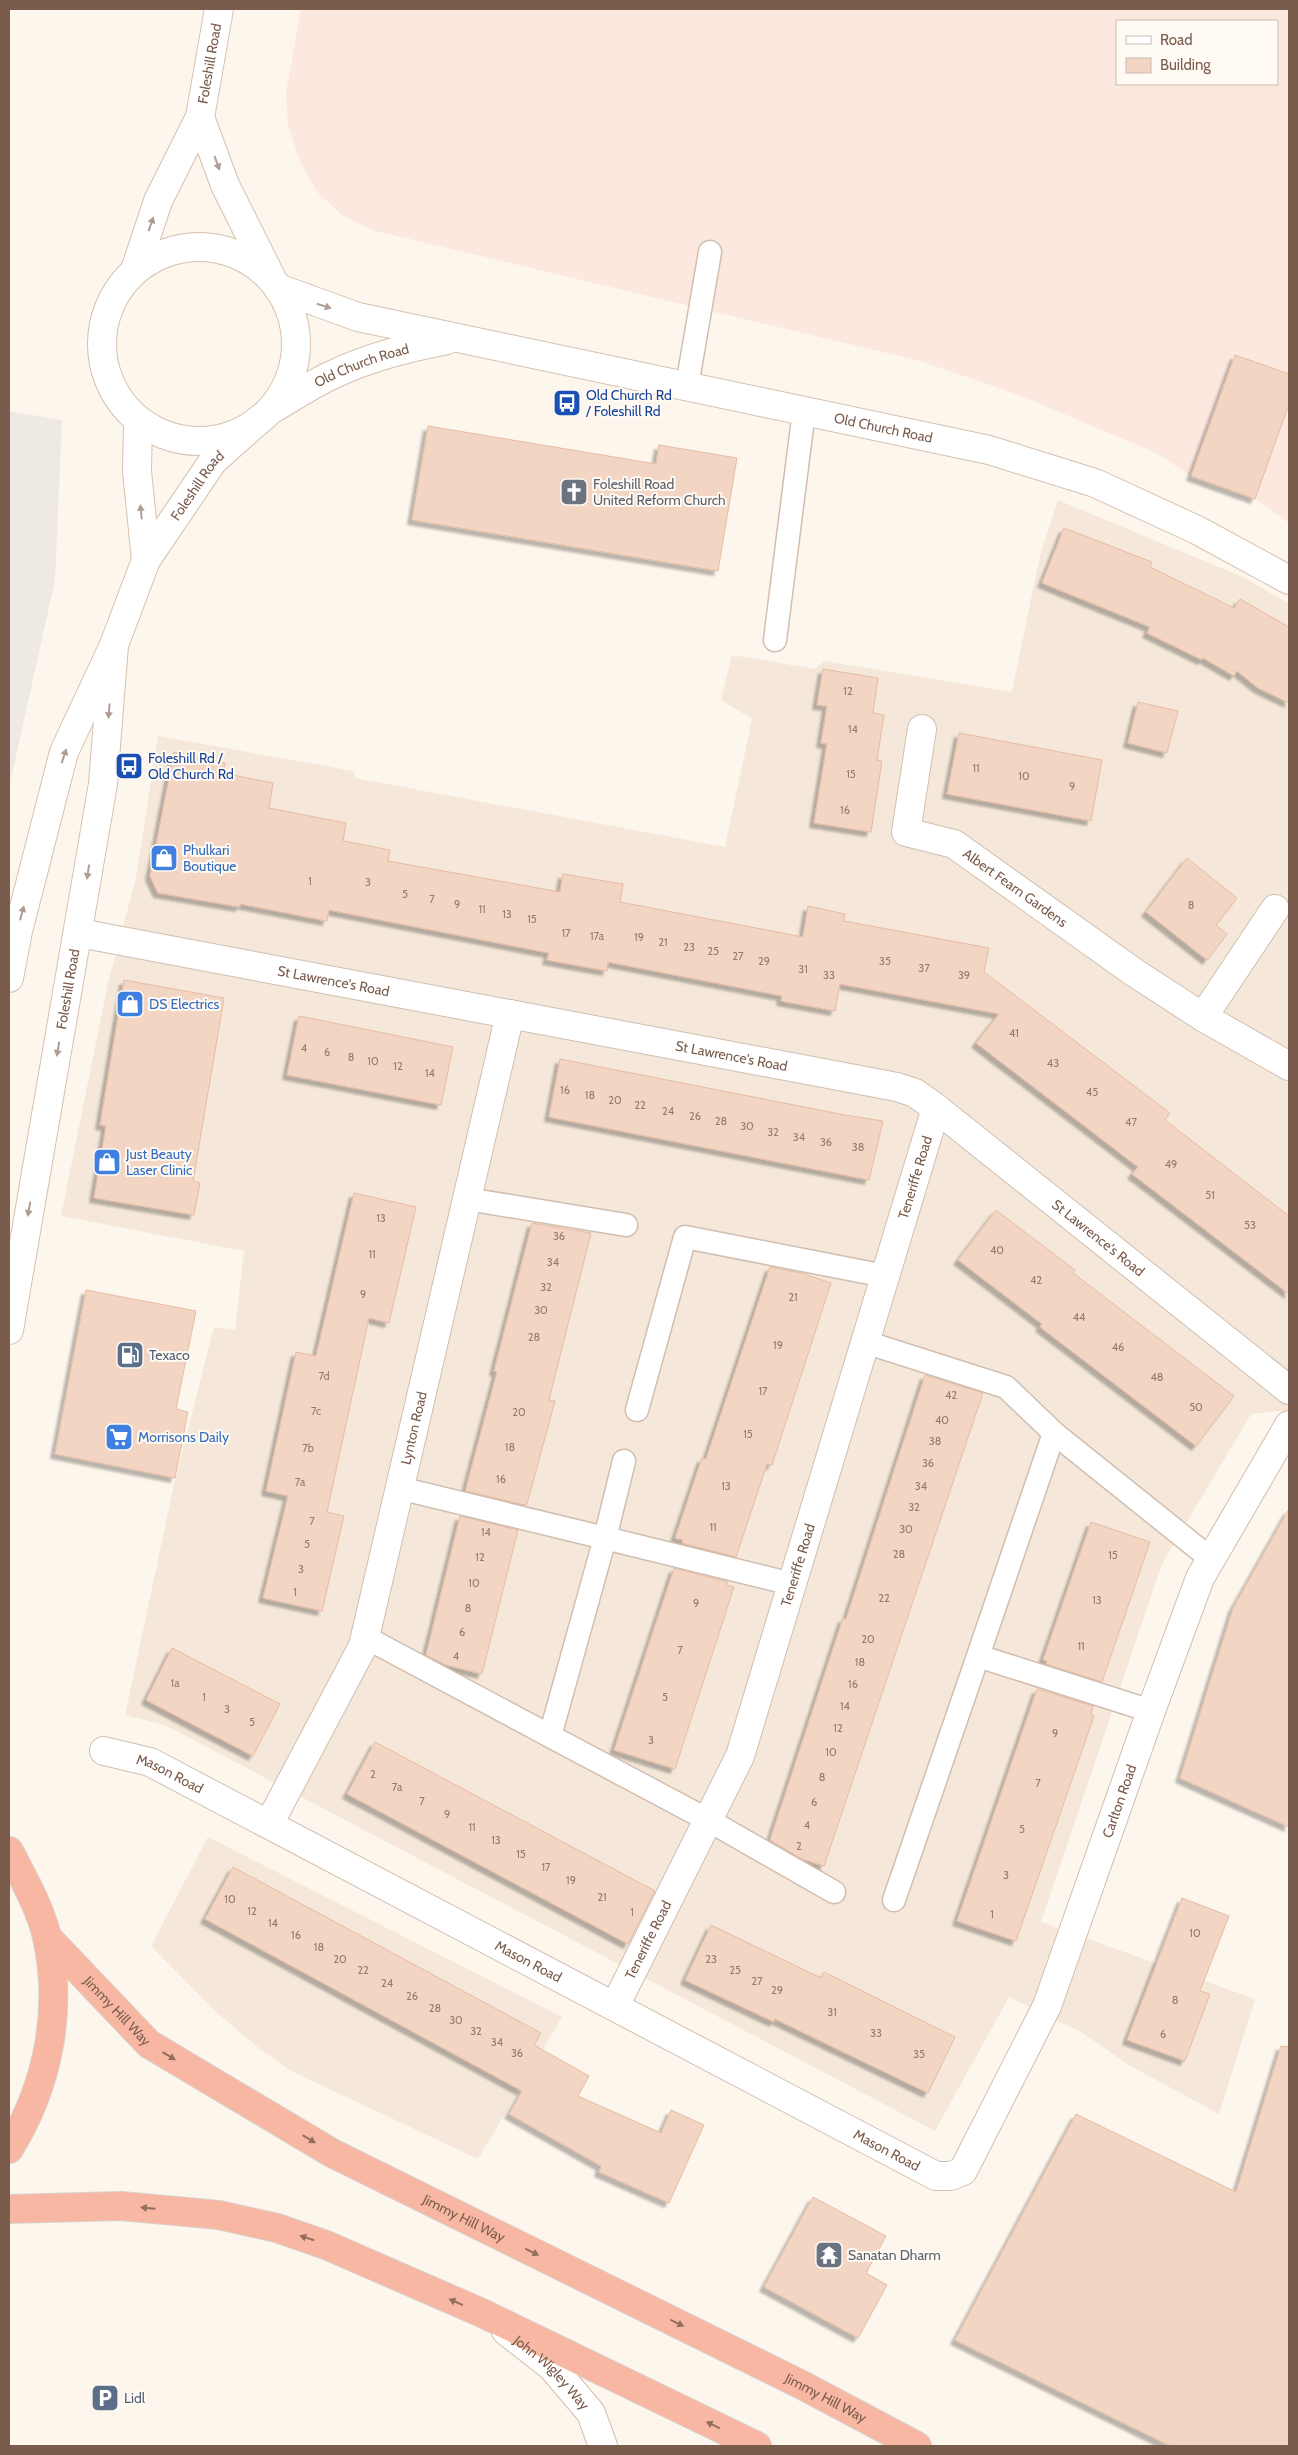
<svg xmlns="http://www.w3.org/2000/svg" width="1298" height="2455" viewBox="0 0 1298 2455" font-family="Cabin,sans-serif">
<defs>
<filter id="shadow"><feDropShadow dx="-4.5" dy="4.5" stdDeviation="1" flood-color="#0004"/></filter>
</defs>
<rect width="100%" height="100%" fill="#fdf6ec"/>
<!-- residential -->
<path fill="#f5e8da" d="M1058,500L1243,577L1289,604V1410L1251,1414L1162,1564L1041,1922L1255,1999L1219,2114L1129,2065L1081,2032L1009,1997L935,2131L165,1725L125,1715L175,1480L214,1327L235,1330L244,1251L61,1216L108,983L136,878L158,736L353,771L355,778L725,847L752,719L721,700L732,655L815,669L824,661L1012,692L1040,555Z
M208,1837L562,2017L478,2159L291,2071L261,2050L215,2011L151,1946Z"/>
<!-- commercial -->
<path fill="#fde8e0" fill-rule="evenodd" d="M301,9H1289V523L1255,499L1191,476L1156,453L1019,395L920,361L372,230L343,216L318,193L300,162L288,124L286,92ZM1117,21H1277V84H1117Z"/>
<!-- industrial -->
<path fill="#efe9e4" d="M9,411L62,420L55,580L9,788Z"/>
<!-- building -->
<path fill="#f3d5c3" stroke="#e6bba3" filter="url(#shadow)" d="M1235,355L1289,374V404L1255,499L1191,476Z
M428,426L656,464L659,445L737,458L718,571L412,520Z
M1064,528L1152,562L1150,567L1234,608L1240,599L1289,627V703L1258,688L1237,671L1234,676L1203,658L1202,660L1147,633L1150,627L1042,583Z
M823,669L878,678L873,713L884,715L877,760L882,761L871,832L814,823L827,744L821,743L827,706L817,705Z
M1138,702L1178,711L1167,753L1128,743Z
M959,733L1102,760L1091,821L947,794Z
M174,752L225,763L223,773L273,783L269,808L346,823L343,841L390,850L388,861L560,892L563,874L623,884L620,902L803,937L808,906L845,914L844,921L989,948L984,972L1170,1113L1165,1120L1289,1216V1294L1132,1174L1138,1167L976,1043L999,1014L840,984L835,1011L781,1001L782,996L608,962L607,971L547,960L549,953L329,910L327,921L240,904V907L158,893L150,876Z
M1187,858L1237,898L1216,925L1227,934L1207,960L1146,912Z
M124,980L224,998L193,1181L200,1183L194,1215L94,1198L106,1126L100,1125Z
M299,1016L453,1047L441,1105L287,1075Z
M560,1059L845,1115L883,1121L869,1180L549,1117Z
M354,1193L416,1207L389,1323L369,1318L327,1512L344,1516L322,1611L263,1598L288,1496L266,1491L296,1352L316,1356Z
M996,1210L1075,1270L1073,1273L1234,1396L1196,1446L1040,1327L1042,1324L958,1260Z
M532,1223L591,1233L549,1400L555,1401L527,1504L524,1505L466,1491V1488L497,1372L494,1371Z
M770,1267L801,1273L831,1283L772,1465L767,1464L736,1557L682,1543L683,1540L675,1538L702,1458L706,1459Z
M86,1290L196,1311L176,1409L188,1412L175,1478L55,1454Z
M925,1375L983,1393L824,1866L802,1859L770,1840L843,1618L846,1619Z
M1289,1509V1827L1180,1778L1233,1608Z
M460,1516L518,1530L482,1674L446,1665L426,1655Z
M1091,1522L1150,1542L1102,1682L1046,1664L1047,1661L1043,1660Z
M674,1568L728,1582L727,1585L734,1587L675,1769L614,1750Z
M172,1648L280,1704L253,1756L146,1700Z
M1037,1689L1093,1706L1091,1715L1094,1716L1016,1941L957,1921Z
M375,1742L655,1891L628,1944L347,1794Z
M233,1867L541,2033L534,2045L589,2076L578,2096L661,2133L671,2110L704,2125L669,2203L599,2172L601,2166L509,2114L522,2091L205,1919Z
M1182,1898L1229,1916L1200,1991L1210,1994L1185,2061L1127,2040Z
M711,1925L821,1978L824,1972L955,2037L928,2093L775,2019L774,2022L685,1980Z
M1281,2046L1289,2047V2446H1170L955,2340L1076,2114L1236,2192Z
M813,2197L886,2236L866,2273L887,2285L858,2338L764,2287Z"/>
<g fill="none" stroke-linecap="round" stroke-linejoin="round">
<defs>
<path id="lane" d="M687,386L710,252
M775,640L804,411
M467,1199L626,1225
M865,1342L1006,1387L1054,1433L1211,1559
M637,1410L685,1237L885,1276
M1054,1433L978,1656L1151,1711
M624,1461L605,1538L792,1584
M399,1488L605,1538L550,1736L708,1820L834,1892
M365,1637L550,1736
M894,1900L978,1656"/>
<g id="street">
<path id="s1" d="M922,729L906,832L954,844L1135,973L1203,1017L1289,1066"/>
<path id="s2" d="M79,933L897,1087L915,1093L936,1108L1289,1390"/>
<path d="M1203,1017L1275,909"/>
<path id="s3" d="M104,1751L150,1762L936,2176H951L963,2171L1047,2006L1151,1711L1200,1578L1289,1425"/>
<path id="s4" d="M269,1824L363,1646L510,1014"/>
<path id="s5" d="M615,2006L740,1756L936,1108"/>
<path id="s6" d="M506,2331L552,2367L591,2413L603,2446"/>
</g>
<g id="secondary">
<path d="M200,117L225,185L271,277"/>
<circle cx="199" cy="344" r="97"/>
<path id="s7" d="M135,270L158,201L200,117L219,9"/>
<path id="s8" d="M278,288L358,317L989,450L1095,483L1197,530L1289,580"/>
<path id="s9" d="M274,408C293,397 312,384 332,375C369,357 407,348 447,340"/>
<path d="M138,421L137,471L146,560"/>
<path id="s10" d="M9,978L18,931L64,752L114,645L146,560L213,461L260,419"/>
<path id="s11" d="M9,1330L103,784L114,645"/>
</g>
<g id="highway">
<path d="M9,1851C23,1878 40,1907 47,1937C63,2011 48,2086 9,2149"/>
<path id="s12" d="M47,1937L149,2044L332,2153L802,2385L917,2446"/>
<path d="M9,2209L121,2206L219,2215L277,2228L326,2245L482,2313L757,2446"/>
</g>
</defs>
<!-- lane casing -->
<use href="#lane" stroke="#d1beb0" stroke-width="25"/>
<!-- street casing -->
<use href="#street" stroke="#d1beb0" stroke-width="30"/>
<!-- secondary casing -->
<use href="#secondary" stroke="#d6c0b0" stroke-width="30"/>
<!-- highway casing -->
<use href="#highway" stroke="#dad1cd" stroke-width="30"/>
<!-- lane -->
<use href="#lane" stroke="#fff" stroke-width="22"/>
<!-- street -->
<use href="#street" stroke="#fff" stroke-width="28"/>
<!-- secondary -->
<use href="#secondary" stroke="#fff" stroke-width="28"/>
<!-- highway -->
<use href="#highway" stroke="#f7b7a3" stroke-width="28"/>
</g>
<!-- one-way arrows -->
<defs><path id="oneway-solid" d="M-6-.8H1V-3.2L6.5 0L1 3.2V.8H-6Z" transform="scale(1.25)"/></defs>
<g fill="#af9d94">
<use href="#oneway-solid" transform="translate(217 163) rotate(70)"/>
<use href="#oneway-solid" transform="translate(151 224) rotate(-71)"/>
<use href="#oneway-solid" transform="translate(324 306) rotate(18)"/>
<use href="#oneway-solid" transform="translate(141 512) rotate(-96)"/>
<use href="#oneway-solid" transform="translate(109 711) rotate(95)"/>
<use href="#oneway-solid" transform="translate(64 756) rotate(-72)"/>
<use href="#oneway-solid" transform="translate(88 872) rotate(99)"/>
<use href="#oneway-solid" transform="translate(22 913) rotate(-75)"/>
<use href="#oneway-solid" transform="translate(58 1049) rotate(100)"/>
<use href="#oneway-solid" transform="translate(29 1209) rotate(100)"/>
</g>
<g fill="#936e5e">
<use href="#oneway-solid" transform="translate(169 2056) rotate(31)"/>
<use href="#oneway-solid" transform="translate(309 2139) rotate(31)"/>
<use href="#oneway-solid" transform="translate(148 2208) rotate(-175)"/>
<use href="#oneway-solid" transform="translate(307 2238) rotate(-162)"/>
<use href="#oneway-solid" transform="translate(532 2252) rotate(26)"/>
<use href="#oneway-solid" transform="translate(456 2302) rotate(-156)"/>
<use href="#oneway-solid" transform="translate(677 2323) rotate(26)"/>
<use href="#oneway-solid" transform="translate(713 2425) rotate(-154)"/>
</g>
<!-- icons -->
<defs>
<symbol id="bus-square" viewBox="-11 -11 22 22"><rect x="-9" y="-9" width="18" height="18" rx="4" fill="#1a4fb4" stroke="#fffaf3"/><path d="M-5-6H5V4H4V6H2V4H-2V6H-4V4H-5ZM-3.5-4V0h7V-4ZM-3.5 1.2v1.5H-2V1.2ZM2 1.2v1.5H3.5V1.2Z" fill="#fff"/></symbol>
<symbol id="church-square" viewBox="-11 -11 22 22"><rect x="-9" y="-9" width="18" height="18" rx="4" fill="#6b7280" stroke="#fffaf3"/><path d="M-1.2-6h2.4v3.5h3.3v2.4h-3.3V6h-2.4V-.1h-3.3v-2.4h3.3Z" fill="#fff"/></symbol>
<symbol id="shop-square" viewBox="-11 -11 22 22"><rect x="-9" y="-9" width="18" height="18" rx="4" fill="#3f7fe0" stroke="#fffaf3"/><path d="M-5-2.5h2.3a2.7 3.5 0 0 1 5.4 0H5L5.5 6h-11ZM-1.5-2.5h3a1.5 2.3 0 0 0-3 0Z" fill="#fff"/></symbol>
<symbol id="fuel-square" viewBox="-11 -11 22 22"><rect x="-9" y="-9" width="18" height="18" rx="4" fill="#5c6f8a" stroke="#fffaf3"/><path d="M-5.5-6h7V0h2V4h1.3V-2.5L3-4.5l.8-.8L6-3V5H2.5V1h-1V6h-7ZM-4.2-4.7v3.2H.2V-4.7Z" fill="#fff"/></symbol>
<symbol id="supermarket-square" viewBox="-11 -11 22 22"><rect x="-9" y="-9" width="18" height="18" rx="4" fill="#3f7fe0" stroke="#fffaf3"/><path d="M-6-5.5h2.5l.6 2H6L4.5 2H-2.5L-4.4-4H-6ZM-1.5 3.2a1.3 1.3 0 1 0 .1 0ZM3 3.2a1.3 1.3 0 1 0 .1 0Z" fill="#fff"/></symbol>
<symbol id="temple-square" viewBox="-11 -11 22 22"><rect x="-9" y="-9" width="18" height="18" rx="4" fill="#6b7280" stroke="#fffaf3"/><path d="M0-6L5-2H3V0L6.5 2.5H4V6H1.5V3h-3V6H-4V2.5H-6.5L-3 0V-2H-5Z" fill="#fff"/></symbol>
<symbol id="parking-square" viewBox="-11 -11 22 22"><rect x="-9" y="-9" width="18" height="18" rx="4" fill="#5c6f8a" stroke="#fffaf3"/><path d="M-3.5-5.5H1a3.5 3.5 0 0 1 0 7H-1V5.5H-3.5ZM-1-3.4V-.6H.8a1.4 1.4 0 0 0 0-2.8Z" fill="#fff"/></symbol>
</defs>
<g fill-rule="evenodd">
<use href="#bus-square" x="551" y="387" width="32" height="32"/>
<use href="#church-square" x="558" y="476" width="32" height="32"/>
<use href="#bus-square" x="113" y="750" width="32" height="32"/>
<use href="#shop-square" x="148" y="842" width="32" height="32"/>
<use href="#shop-square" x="114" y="988" width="32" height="32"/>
<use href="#shop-square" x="91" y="1146" width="32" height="32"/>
<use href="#fuel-square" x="114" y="1339" width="32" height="32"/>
<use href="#supermarket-square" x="103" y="1421" width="32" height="32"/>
<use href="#temple-square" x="813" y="2239" width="32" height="32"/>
<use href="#parking-square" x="89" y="2382" width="32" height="32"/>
</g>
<g text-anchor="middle" stroke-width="4" stroke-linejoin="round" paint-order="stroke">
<!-- number labels -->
<g font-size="11" fill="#987a6a">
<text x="848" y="695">12</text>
<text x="853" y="733">14</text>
<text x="976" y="772">11</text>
<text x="851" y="778">15</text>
<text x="1024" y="780">10</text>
<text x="1072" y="790">9</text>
<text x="845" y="814">16</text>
<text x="310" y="885">1</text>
<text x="368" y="886">3</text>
<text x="405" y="898">5</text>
<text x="432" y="903">7</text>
<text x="457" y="908">9</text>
<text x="1191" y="909">8</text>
<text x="482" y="913">11</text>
<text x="507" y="918">13</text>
<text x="532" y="923">15</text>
<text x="566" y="937">17</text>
<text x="597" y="940">17a</text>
<text x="639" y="941">19</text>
<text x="663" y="946">21</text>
<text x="689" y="951">23</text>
<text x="713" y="955">25</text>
<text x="738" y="960">27</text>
<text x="764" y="965">29</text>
<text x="885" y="965">35</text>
<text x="924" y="972">37</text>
<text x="803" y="973">31</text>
<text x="829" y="979">33</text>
<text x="964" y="979">39</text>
<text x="1014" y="1037">41</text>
<text x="304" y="1052">4</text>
<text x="327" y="1056">6</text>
<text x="351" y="1061">8</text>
<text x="373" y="1065">10</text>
<text x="1053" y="1067">43</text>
<text x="398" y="1070">12</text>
<text x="430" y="1077">14</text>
<text x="565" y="1094">16</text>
<text x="1092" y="1096">45</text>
<text x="590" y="1099">18</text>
<text x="615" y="1104">20</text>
<text x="640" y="1109">22</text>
<text x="668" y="1115">24</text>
<text x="695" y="1120">26</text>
<text x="721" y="1125">28</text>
<text x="1131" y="1126">47</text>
<text x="747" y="1130">30</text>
<text x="773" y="1136">32</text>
<text x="799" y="1141">34</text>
<text x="826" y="1146">36</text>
<text x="858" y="1151">38</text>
<text x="1171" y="1168">49</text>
<text x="1210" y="1199">51</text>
<text x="381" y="1222">13</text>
<text x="1250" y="1229">53</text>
<text x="559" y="1240">36</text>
<text x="997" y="1254">40</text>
<text x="372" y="1258">11</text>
<text x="553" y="1266">34</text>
<text x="1036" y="1284">42</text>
<text x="546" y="1291">32</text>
<text x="363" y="1298">9</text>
<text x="793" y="1301">21</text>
<text x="541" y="1314">30</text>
<text x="1079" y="1321">44</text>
<text x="534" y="1341">28</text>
<text x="778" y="1349">19</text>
<text x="1118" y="1351">46</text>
<text x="324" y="1380">7d</text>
<text x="1157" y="1381">48</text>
<text x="763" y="1395">17</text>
<text x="951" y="1399">42</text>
<text x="1196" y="1411">50</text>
<text x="316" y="1415">7c</text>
<text x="519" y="1416">20</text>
<text x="942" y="1424">40</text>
<text x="748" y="1438">15</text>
<text x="935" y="1445">38</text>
<text x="510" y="1451">18</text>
<text x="308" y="1452">7b</text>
<text x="928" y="1467">36</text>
<text x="501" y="1483">16</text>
<text x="300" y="1486">7a</text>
<text x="726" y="1490">13</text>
<text x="921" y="1490">34</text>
<text x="914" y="1511">32</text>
<text x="312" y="1525">7</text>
<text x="713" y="1531">11</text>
<text x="906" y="1533">30</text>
<text x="486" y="1536">14</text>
<text x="307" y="1548">5</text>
<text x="899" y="1558">28</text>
<text x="1113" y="1559">15</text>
<text x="480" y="1561">12</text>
<text x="301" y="1573">3</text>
<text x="474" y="1587">10</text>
<text x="295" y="1596">1</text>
<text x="884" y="1602">22</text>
<text x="1097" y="1604">13</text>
<text x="696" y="1607">9</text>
<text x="468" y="1612">8</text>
<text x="462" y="1636">6</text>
<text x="868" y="1643">20</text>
<text x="1081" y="1650">11</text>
<text x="680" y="1654">7</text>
<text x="456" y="1660">4</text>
<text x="860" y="1666">18</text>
<text x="175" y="1687">1a</text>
<text x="853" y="1688">16</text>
<text x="204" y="1701">1</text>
<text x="665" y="1701">5</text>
<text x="845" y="1710">14</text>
<text x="227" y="1713">3</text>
<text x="252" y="1726">5</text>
<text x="838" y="1732">12</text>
<text x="1055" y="1737">9</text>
<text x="651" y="1744">3</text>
<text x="831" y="1756">10</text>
<text x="373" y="1778">2</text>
<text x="822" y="1781">8</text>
<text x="1038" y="1787">7</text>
<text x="397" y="1791">7a</text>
<text x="422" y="1805">7</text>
<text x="814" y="1806">6</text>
<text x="447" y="1818">9</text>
<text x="807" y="1829">4</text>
<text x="472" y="1831">11</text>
<text x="1022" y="1833">5</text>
<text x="496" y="1844">13</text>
<text x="799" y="1850">2</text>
<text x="521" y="1858">15</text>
<text x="546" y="1871">17</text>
<text x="1006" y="1879">3</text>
<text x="571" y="1884">19</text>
<text x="602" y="1901">21</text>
<text x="230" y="1903">10</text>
<text x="252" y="1915">12</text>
<text x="632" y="1916">1</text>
<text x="992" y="1918">1</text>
<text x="273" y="1927">14</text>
<text x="1195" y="1937">10</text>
<text x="296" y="1939">16</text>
<text x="319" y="1951">18</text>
<text x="340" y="1963">20</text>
<text x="711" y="1963">23</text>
<text x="363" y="1974">22</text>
<text x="735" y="1974">25</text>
<text x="757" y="1985">27</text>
<text x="387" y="1987">24</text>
<text x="777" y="1994">29</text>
<text x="412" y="2000">26</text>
<text x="1175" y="2004">8</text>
<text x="435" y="2012">28</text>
<text x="832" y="2016">31</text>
<text x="456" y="2024">30</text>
<text x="476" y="2035">32</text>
<text x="876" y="2037">33</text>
<text x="1163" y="2038">6</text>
<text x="497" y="2046">34</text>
<text x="517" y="2057">36</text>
<text x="919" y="2058">35</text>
</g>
<!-- street labels -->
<g font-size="14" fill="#7a5c4d" stroke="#fffaf3">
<text dy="5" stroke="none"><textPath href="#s7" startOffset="221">Foleshill Road</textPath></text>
<text dy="5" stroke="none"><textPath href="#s9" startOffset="98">Old Church Road</textPath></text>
<text dy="5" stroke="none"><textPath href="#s8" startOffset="622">Old Church Road</textPath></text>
<text dy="5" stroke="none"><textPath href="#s10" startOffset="532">Foleshill Road</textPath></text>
<text dy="5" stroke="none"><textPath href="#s1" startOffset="229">Albert Fearn Gardens</textPath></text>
<text dy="5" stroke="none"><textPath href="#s2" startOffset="259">St Lawrence's Road</textPath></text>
<text dy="5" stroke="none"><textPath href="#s11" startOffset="346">Foleshill Road</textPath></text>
<text dy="5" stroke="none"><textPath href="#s2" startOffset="664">St Lawrence's Road</textPath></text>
<text dy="5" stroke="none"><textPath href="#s5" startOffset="884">Teneriffe Road</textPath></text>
<text dy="5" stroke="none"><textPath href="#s2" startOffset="1085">St Lawrence's Road</textPath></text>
<text dy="5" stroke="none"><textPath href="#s4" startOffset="425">Lynton Road</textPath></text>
<text dy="5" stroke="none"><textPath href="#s5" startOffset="479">Teneriffe Road</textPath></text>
<text dy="5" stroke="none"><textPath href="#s3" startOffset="70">Mason Road</textPath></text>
<text dy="5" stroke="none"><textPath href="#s3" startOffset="1366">Carlton Road</textPath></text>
<text dy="5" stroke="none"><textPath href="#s5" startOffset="74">Teneriffe Road</textPath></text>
<text dy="5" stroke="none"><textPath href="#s3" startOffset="475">Mason Road</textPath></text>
<text dy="5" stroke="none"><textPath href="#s12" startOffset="102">Jimmy Hill Way</textPath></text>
<text dy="5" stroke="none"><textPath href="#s3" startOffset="880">Mason Road</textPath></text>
<text dy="5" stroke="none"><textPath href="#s12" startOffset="508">Jimmy Hill Way</textPath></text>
<text dy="5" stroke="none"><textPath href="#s6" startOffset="62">John Wigley Way</textPath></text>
<text dy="5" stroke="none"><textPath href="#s12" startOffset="912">Jimmy Hill Way</textPath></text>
</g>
<!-- transit labels -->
<g font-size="14" fill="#164399" stroke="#fffaf3" text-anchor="start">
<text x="586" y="400">Old Church Rd<tspan x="586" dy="16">/ Foleshill Rd</tspan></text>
<text x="148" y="763">Foleshill Rd /<tspan x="148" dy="16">Old Church Rd</tspan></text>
</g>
<!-- worship labels -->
<g font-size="14" fill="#5b616d" stroke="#fffaf3" text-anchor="start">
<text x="593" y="489">Foleshill Road<tspan x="593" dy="16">United Reform Church</tspan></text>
<text x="848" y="2260">Sanatan Dharm</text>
</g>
<!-- shop labels -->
<g font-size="14" fill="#366cbe" stroke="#fffaf3" text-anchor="start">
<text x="183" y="855">Phulkari<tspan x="183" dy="16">Boutique</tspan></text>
<text x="149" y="1009">DS Electrics</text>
<text x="126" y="1159">Just Beauty<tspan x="126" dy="16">Laser Clinic</tspan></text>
<text x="138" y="1442">Morrisons Daily</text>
</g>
<!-- service labels -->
<g font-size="14" fill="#4e5e75" stroke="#fffaf3" text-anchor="start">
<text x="149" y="1360">Texaco</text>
<text x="124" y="2403">Lidl</text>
</g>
</g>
<!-- border -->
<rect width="1298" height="2455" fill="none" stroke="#7a5c4d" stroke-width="20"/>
<!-- legend -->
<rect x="1116" y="20" width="162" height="65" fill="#fffaf3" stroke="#cabbb1"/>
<rect x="1126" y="36" width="25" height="8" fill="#ffffff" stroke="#cabbb1"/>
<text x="1160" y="45" font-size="15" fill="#7a5c4d">Road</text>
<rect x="1126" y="58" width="25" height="15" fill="#f3d5c3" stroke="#cabbb1"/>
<text x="1160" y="70" font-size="15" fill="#7a5c4d">Building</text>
</svg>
